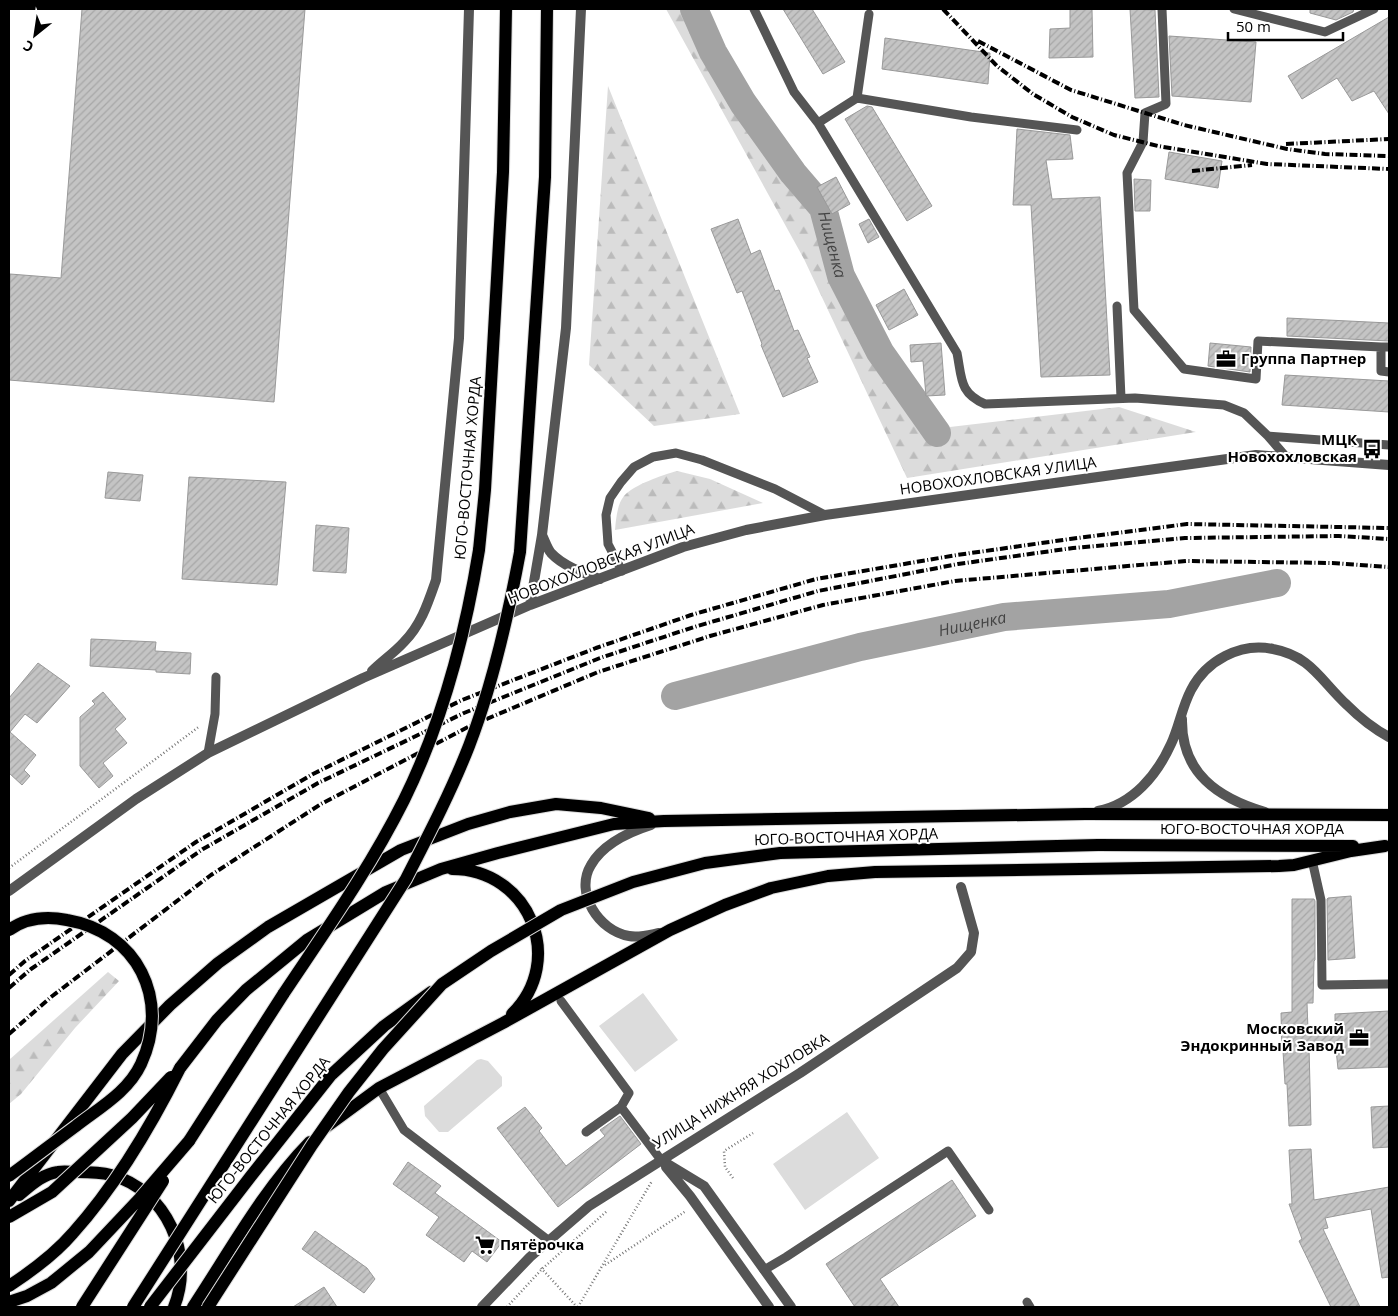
<svg xmlns="http://www.w3.org/2000/svg" width="1398" height="1316" viewBox="0 0 1398 1316" font-family="'Open Sans',sans-serif">
<defs>
<pattern id="forest-firs" width="22" height="20" patternUnits="userSpaceOnUse" patternTransform="scale(1.25)"><rect width="22" height="20" fill="#dcdcdc"/><path d="M5 1l3.5 6h-7zM16 11l3.5 6h-7z" fill="#bbb"/></pattern>
<pattern id="building-hatch" width="6" height="6" patternUnits="userSpaceOnUse" patternTransform="scale(1.25)"><rect width="6" height="6" fill="#c4c4c4"/><path d="M-1 1l2-2M0 6l6-6M5 7l2-2" fill="none" stroke="#a7a7a7"/></pattern>
</defs>
<rect width="100%" height="100%" fill="#fff"/>
<!-- forest -->
<path fill="url(#forest-firs)" d="M666,9H705L730,59L893,349L950,427L1119,407L1196,432L907,478L804,259Z
M608,86L740,414L654,426L589,365Z
M677,471L710,479L763,503L615,530C616,520 617,504 624,496C633,485 663,475 677,471Z
M108,972L119,981L75,1028L21,1094L9,1104V1060Z"/>
<!-- park -->
<path fill="#dcdcdc" d="M643,993L678,1040L635,1072L599,1026Z
M481,1059L488,1061L502,1077V1086L448,1132H439L425,1116L424,1106L477,1060Z
M847,1112L879,1158L805,1210L773,1164Z"/>
<g fill="none" stroke-linecap="round" stroke-linejoin="round">
<!-- river -->
<g stroke="#a3a3a3" stroke-width="28">
<path id="s1" d="M694,9L713,52L743,103L793,173L823,208L841,276L880,352L937,433"/>
<path id="s2" d="M675,696L860,647L1004,617L1169,604L1277,583"/>
</g>
</g>
<!-- building -->
<path fill="url(#building-hatch)" stroke="#999" d="M82,9H305L274,402L9,380L10,274L61,278Z
M783,9H812L845,62L823,74Z
M1070,9H1092L1093,57L1049,58L1050,29L1070,28Z
M1130,9L1155,10L1159,97L1135,98Z
M1310,9H1354L1353,12L1336,20L1310,13Z
M1389,17V114L1374,91L1352,101L1337,78L1302,99L1288,76Z
M1169,36L1256,42L1251,102L1172,96Z
M885,38L990,53L988,84L882,69Z
M867,106L872,107L932,206L907,221L845,119Z
M1017,129L1070,135L1073,159L1046,160L1052,199L1100,197L1110,375L1041,377L1031,205H1013Z
M1169,152L1222,161L1218,188L1165,179Z
M836,177L850,204L832,214L817,187Z
M1134,179L1151,180L1150,211H1135Z
M738,219L751,254L760,250L775,291L779,290L794,331L798,330L810,357L807,358L818,382L783,397L761,345L762,344L742,291L737,293L711,229Z
M869,219L879,237L868,243L859,224Z
M904,289L918,315L889,330L876,305Z
M1287,318L1389,323V341L1287,336Z
M941,343L945,395L926,396L923,361L911,362L910,345Z
M1210,343L1251,347L1250,372L1208,366Z
M1285,375L1389,381V412L1282,405Z
M108,472L143,475L140,501L105,498Z
M189,477L286,482L277,585L182,579Z
M316,525L349,528L346,573L313,571Z
M91,639L156,642L155,651L191,653L190,674L156,672V670L90,666Z
M38,663L70,686L37,723L25,714L10,732L36,755L24,770L30,776L22,785L9,773V698Z
M103,692L126,719L115,729L127,743L103,763L113,776L99,788L80,766V717L95,704L92,701Z
M1351,896L1355,958L1328,960L1327,899L1328,898Z
M1292,899H1314L1315,901V960L1314,961L1313,1003H1307L1308,1030L1335,1027V1014L1389,1011V1067L1338,1069L1336,1049L1309,1048L1311,1125L1289,1126L1287,1084H1285L1283,1051L1282,1052L1281,1013L1292,1012Z
M1389,1106V1147L1373,1148L1371,1107Z
M525,1107L542,1128L539,1131L566,1166L605,1136L600,1130L620,1116L641,1144L558,1207L497,1128Z
M1311,1149L1314,1200L1389,1187V1277L1382,1278L1371,1209L1325,1218L1328,1228L1323,1229L1360,1307H1331L1299,1241L1302,1239L1289,1204H1292L1289,1150Z
M408,1162L441,1186L435,1193L502,1242L487,1262L472,1251L464,1262L426,1235L439,1217L393,1184Z
M952,1180L976,1216L880,1279L899,1307H855L826,1264Z
M315,1231L367,1268L375,1279L364,1293L302,1249Z
M324,1287L337,1307H293Z"/>
<g fill="none" stroke-linecap="round" stroke-linejoin="round">
<defs>
<path id="primary" d="M479,550L485,490L503,172L506,9
M520,552L545,177L547,9
M1098,845L1353,846
M452,869C529,869 567,960 512,1014
M180,1068L217,1020L246,990L307,940L386,892L441,869L498,853L614,824L664,821L1085,814L1389,815
M331,1075L384,1026L431,992
M326,1127L379,1088L503,1023L670,930L725,905L771,888L828,876L875,872L1279,866L1294,865L1351,851L1385,846
M189,1141L284,993
M19,1195C30,1186 42,1174 58,1172C64,1171 71,1172 77,1172C88,1172 100,1172 111,1175C167,1190 195,1255 174,1307
M9,1201L122,1054L170,1005L218,963L268,927L401,850L468,824L510,812L556,804L601,808L649,818
M193,1307C230,1251 263,1190 310,1142"/>
</defs>
<!-- primary casing -->
<use href="#primary" stroke="#dbdbdb" stroke-width="14"/>
<!-- path -->
<path stroke="#777" stroke-width="2.5" stroke-dasharray="1 2.5" stroke-linecap="butt" d="M9,868L200,726
M733,1178L725,1167L724,1151L753,1133
M605,1265L686,1211
M541,1268L577,1307
M507,1307L542,1269L607,1211
M578,1307L652,1181"/>
<!-- service -->
<path stroke="#555" stroke-width="9" d="M754,9L794,92L818,123
M1162,9L1166,104L1145,113L1143,142L1127,173L1134,310L1184,369L1256,379L1258,341L1381,347
M1234,9L1325,32L1374,9
M857,98L869,14
M1077,130L971,117L857,98L818,123L957,353C962,378 959,393 985,404L1135,398L1224,405L1244,413L1268,436L1287,458
M1117,306L1121,398
M1389,347H1381V371L1389,372
M1268,436L1389,445
M622,571L608,544L606,515L610,498L621,482L634,467L653,457L676,453L702,460L775,489L825,515
M208,753L215,714L216,677
M1312,860L1321,900L1322,985L1389,984
M561,1001L629,1093L621,1107L586,1132
M379,1088L404,1130L548,1240
M621,1107L661,1160
M764,1270L786,1257L948,1151L989,1210
M1027,1302L1030,1307"/>
<!-- minor -->
<path stroke="#555" stroke-width="10" d="M661,1160L704,1186L791,1307
M666,1167L690,1196L769,1307
M482,1307L530,1257L589,1206L800,1073L957,968L971,952L974,933L961,887"/>
<!-- tertiary -->
<path stroke="#555" stroke-width="10" d="M542,535C545,541 547,548 551,553C563,566 583,573 600,579
M530,605L542,535L566,328L581,9
M372,671C382,661 394,653 404,642C421,625 428,603 436,580L459,338L469,9
M1182,719C1181,773 1218,798 1265,812
M1098,811C1133,804 1157,775 1171,744C1179,727 1182,707 1191,690C1206,661 1240,642 1273,649C1311,656 1321,681 1347,705C1359,717 1374,729 1389,737
M651,825C629,832 603,844 591,865C574,893 599,931 629,936C639,938 649,935 659,933
M9,891L136,799L208,753L363,678L530,605L683,547L746,530L825,515L1256,455L1389,465"/>
<!-- primary -->
<use href="#primary" stroke="#000" stroke-width="12"/>
<!-- rail -->
<path stroke="#000" stroke-width="4" stroke-dasharray="8 2.5 1 2.5" stroke-linecap="butt" d="M943,9L997,66L1033,94L1072,117L1114,135L1158,146L1267,164L1389,169
M978,41L1071,90L1184,125L1287,149L1325,154L1389,156
M1286,144L1389,139
M1192,171L1252,165
M9,975L25,961L196,842L313,774L462,700L596,648L691,615L816,579L957,555L1070,539L1187,524L1389,528
M9,988L31,969L203,849L318,783L464,713L600,658L694,627L818,591L958,564L1073,548L1185,538L1339,536L1389,539
M9,1034L51,997L211,875L321,804L470,726L598,672L710,636L823,605L955,581L1186,561L1332,563L1389,567"/>
<defs>
<path id="primary-bridge" d="M9,930C26,918 47,916 67,920C137,932 171,999 141,1064C128,1092 99,1108 76,1126C53,1143 31,1160 9,1176
M284,993C326,930 370,868 404,800C443,721 465,636 479,550
M9,1217L52,1192L132,1118L171,1077
M9,1286C32,1271 55,1254 73,1233C117,1184 151,1126 180,1068
M9,1302L27,1296L51,1283L89,1252L140,1198L189,1141
M82,1307L163,1181
M133,1307L406,879C428,836 451,792 469,746C493,684 508,617 520,552
M150,1307L251,1176L331,1075
M208,1307L312,1145L349,1092L383,1049L442,984L491,951L561,910L633,882L705,863L780,853L1098,845"/>
</defs>
<!-- primary-bridge casing -->
<use href="#primary-bridge" stroke="#dbdbdb" stroke-width="14" stroke-linecap="butt"/>
<!-- primary-bridge -->
<use href="#primary-bridge" stroke="#000" stroke-width="12"/>
</g>
<!-- icons -->
<defs>
<symbol id="office-bare" viewBox="-9 -9 18 18"><path d="M-6-3h4V-5.5h4V-3h4V5H-6ZM-1-4.5V-3h2v-1.5ZM-6 0V1H6V0Z" fill="#000" stroke="#fff" stroke-width="2.5" paint-order="stroke"/></symbol>
<symbol id="bus-bare" viewBox="-9 -9 18 18"><path d="M-5-6H5V4H4V6H2V4H-2V6H-4V4H-5ZM-3.5-4V0h7V-4ZM-3.5 1.2v1.5H-2V1.2ZM2 1.2v1.5H3.5V1.2Z" fill="#000" stroke="#fff" stroke-width="2.5" paint-order="stroke"/></symbol>
<symbol id="supermarket-bare" viewBox="-9 -9 18 18"><path d="M-6-5.5h2.5l.6 2H6L4.5 2H-2.5L-4.4-4H-6ZM-1.5 3.2a1.3 1.3 0 1 0 .1 0ZM3 3.2a1.3 1.3 0 1 0 .1 0Z" fill="#000" stroke="#fff" stroke-width="2.5" paint-order="stroke"/></symbol>
</defs>
<g fill-rule="evenodd">
<use href="#office-bare" x="1212" y="345" width="28" height="28"/>
<use href="#bus-bare" x="1358" y="435" width="28" height="28"/>
<use href="#office-bare" x="1345" y="1024" width="28" height="28"/>
<use href="#supermarket-bare" x="471" y="1231" width="28" height="28"/>
</g>
<g text-anchor="middle" stroke-width="4" stroke-linejoin="round" paint-order="stroke">
<!-- poi labels -->
<g font-size="15" font-weight="bold" fill="#000" stroke="#fff" text-anchor="start">
<text x="1241" y="364">Группа Партнер</text>
<text x="1357" y="445" text-anchor="end">МЦК<tspan x="1357" dy="17">Новохохловская</tspan></text>
<text x="1344" y="1034" text-anchor="end">Московский<tspan x="1344" dy="17">Эндокринный Завод</tspan></text>
<text x="500" y="1250">Пятёрочка</text>
</g>
<!-- street labels -->
<g font-size="15" fill="#000" stroke="#fff">
<text transform="translate(468 468) rotate(-85)" y="5">ЮГО-ВОСТОЧНАЯ ХОРДА</text>
<text transform="translate(998 476) rotate(-8)" y="5">НОВОХОХЛОВСКАЯ УЛИЦА</text>
<text transform="translate(601 564) rotate(-21)" y="5">НОВОХОХЛОВСКАЯ УЛИЦА</text>
<text x="1252" y="834">ЮГО-ВОСТОЧНАЯ ХОРДА</text>
<text transform="translate(846 837) rotate(-2)" y="5">ЮГО-ВОСТОЧНАЯ ХОРДА</text>
<text transform="translate(741 1091) rotate(-32)" y="5">УЛИЦА НИЖНЯЯ ХОХЛОВКА</text>
<text transform="translate(269 1130) rotate(-51)" y="5">ЮГО-ВОСТОЧНАЯ ХОРДА</text>
</g>
<!-- water labels -->
<g font-size="16" font-style="italic" fill="#444" stroke="#fff">
<text dy="6" stroke="none"><textPath href="#s1" startOffset="276">Нищенка</textPath></text>
<text dy="6" stroke="none"><textPath href="#s2" startOffset="306">Нищенка</textPath></text>
</g>
</g>
<!-- border -->
<rect width="1398" height="1316" fill="none" stroke="#000000" stroke-width="20"/>
<!-- north arrow -->
<g transform="translate(35 35) rotate(210)" stroke="#ffffff" stroke-width="4" paint-order="stroke">
<path d="M0-4L9 19L0 12L-9 19Z" fill="#000000"/>
<text y="-8" font-size="14" font-weight="bold" text-anchor="middle" fill="#000000">С</text>
</g>
<!-- scale -->
<path d="M1228 32v8h115v-8" fill="none" stroke="#000000" stroke-width="2.5"/>
<text x="1236" y="32" font-size="15" fill="#000000" stroke="#ffffff" stroke-width="4" paint-order="stroke">50 m</text>
</svg>
